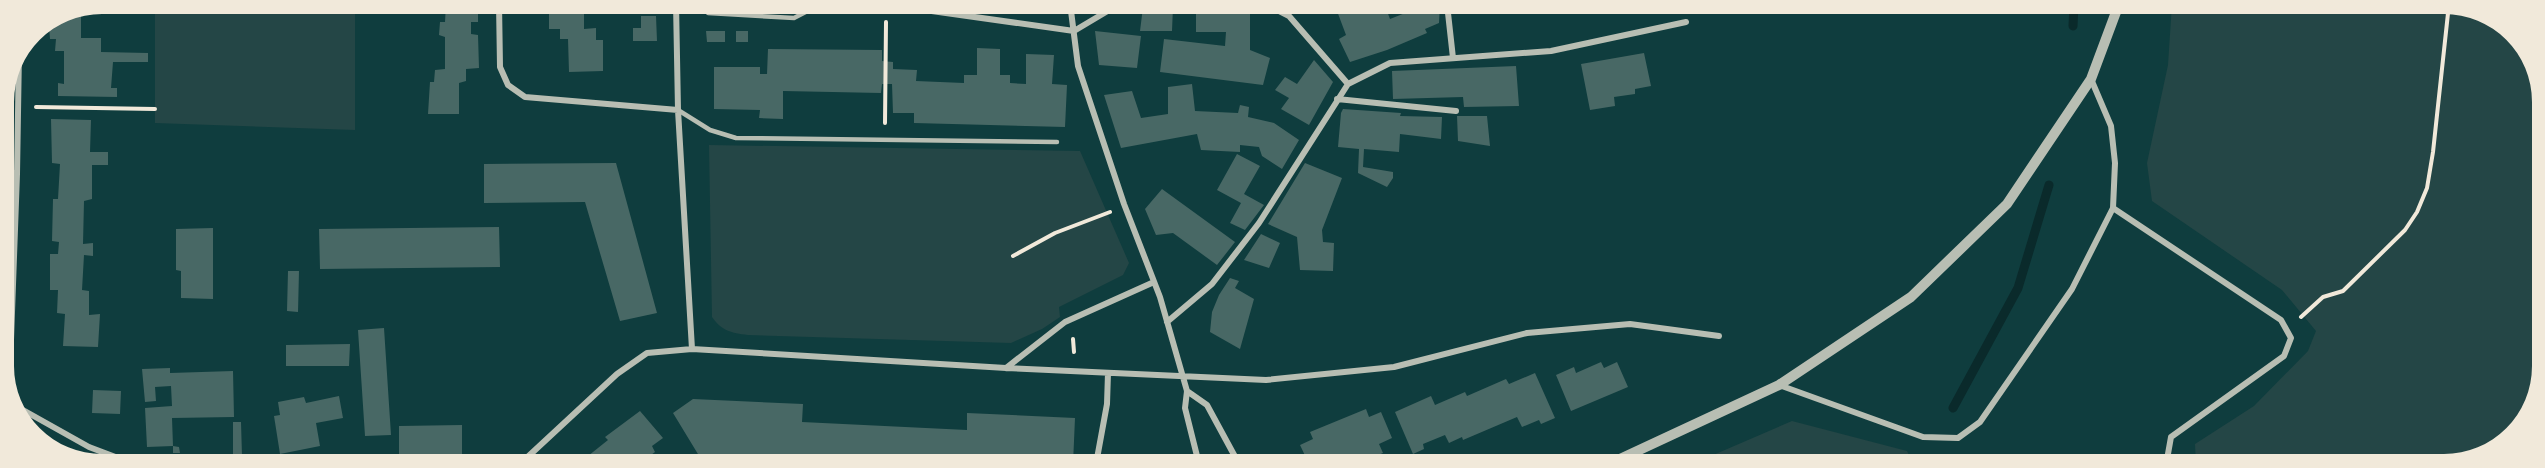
<svg xmlns="http://www.w3.org/2000/svg" width="2545" height="468" viewBox="0 0 2545 468" font-family="'Archivo Narrow',sans-serif">
<rect width="100%" height="100%" fill="#0f3d3e"/>
<!-- green -->
<path fill="#244646" d="M155,3L355,5V130L155,123Z
M2172,4H2457L2509,28L2540,82L2541,380L2509,440L2449,465H2196L2195,444L2254,406L2308,351L2316,331L2282,290L2152,201L2147,163L2168,65Z
M709,145L1080,151L1129,263L1123,275L1059,307L1060,317L1042,329L1011,343L748,335C731,333 722,331 712,317Z
M1792,421L1907,451L1914,465H1690Z"/>
<g fill="none" stroke-linecap="round" stroke-linejoin="round">
<!-- stream -->
<path stroke="#0a2a2b" stroke-width="9" d="M2073,26L2074,4
M1953,408L2018,288L2049,185
M1917,465L1922,460"/>
</g>
<!-- building -->
<path fill="#486865" d="M446,3H478V22H471V34L478,35L479,68L466,69V81L459,83V114H428L430,82H434L435,70L445,69V37L439,35L440,22H445Z
M549,3H584V29L596,28V40H603V71L569,72L568,39H560V29H549Z
M751,3H785V7H750Z
M1005,3H1034L1033,9Z
M1289,3H1302L1299,9Z
M1334,3H1384L1390,19L1428,4H1440L1439,23L1425,29L1427,33L1387,50L1350,62L1339,39L1346,35Z
M1143,7H1173L1172,31H1140Z
M1196,8L1250,9V50L1270,58L1263,85L1160,72L1164,39L1225,46L1226,32H1196Z
M81,11V38H101V52L148,53V62H113L111,88H117V97L58,96V83L64,84V51H55L56,39H50L49,25Z
M641,16H656L657,41H633V28H641Z
M706,31H725V42H707Z
M736,31H748V42H736Z
M1095,31L1141,36L1137,68L1099,65Z
M977,48L1000,49V75H1010V83L1026,84V54L1054,55L1052,84L1067,85L1065,127L914,123V113H893L892,84H882L881,93L783,91V119L759,118L760,110L714,109V67H760V74H767L768,49L882,50V61L893,62V69L917,70L916,81L964,83V75H977Z
M1644,53L1651,86L1635,89V94L1614,97L1615,106L1590,110L1581,64Z
M1314,60L1333,82L1309,125L1281,109L1289,98L1275,90L1285,77L1297,84Z
M1516,66L1519,106L1464,107L1463,97L1393,99L1392,71Z
M1192,84L1195,111L1238,113L1240,105L1249,107L1248,117L1274,123L1299,140L1282,169L1262,156L1259,147L1240,145V152L1201,150L1197,134L1121,148L1104,95L1132,91L1141,118L1168,114V87Z
M1343,109L1401,113L1400,116L1442,117L1441,139L1400,134L1399,152L1364,149L1363,167L1393,172V178L1387,187L1358,173L1359,149L1338,147L1341,113Z
M1457,116H1487L1490,146L1458,141Z
M51,119L91,120L90,152H108V165H92V199L84,201L83,244L93,243V256L84,255L82,290L89,291V315L100,314L98,347L63,346L65,314L57,313L58,290H50V254H58L59,242L52,241L53,199H58L60,164L52,163Z
M1237,154L1260,166L1244,194L1264,205L1245,230L1230,223L1241,203L1217,190Z
M616,163L657,313L620,321L585,202L484,203V164Z
M1305,163L1342,178L1322,230L1323,242L1334,243L1333,271L1300,270L1297,237L1268,224Z
M1162,189L1235,242L1217,265L1173,233L1156,235L1145,209Z
M499,227L500,267L320,269L319,229Z
M213,228V299L181,298V271L176,270V229Z
M1261,234L1280,243L1269,268L1244,260Z
M288,271H299L298,312L287,311Z
M1230,278L1239,281L1235,288L1254,299L1240,349L1210,332L1212,312L1219,295Z
M384,328L391,435L365,436L358,330Z
M350,344L349,366H286V345Z
M1601,362L1604,368L1617,362L1628,387L1571,411L1556,375L1574,367L1576,373Z
M170,368V373L233,371L234,417L172,418L173,446L147,447L145,408L172,406L171,386L155,387L156,401L145,402L142,369Z
M1535,373L1555,418L1541,424L1539,420L1522,427L1517,417L1463,440L1462,437L1449,443L1445,435L1423,444L1424,449L1413,454L1395,412L1431,396L1435,405L1465,392L1467,396L1506,379L1509,384Z
M93,390L121,391L120,414L92,413Z
M339,396L343,418L316,423L320,446L280,454L274,416L280,415L278,402L304,397L306,403Z
M693,399L803,404L802,422L967,430V413L1075,418L1073,464H787L718,461L712,464H704L673,413Z
M1366,409L1369,417L1381,412L1392,438L1379,444L1383,453L1366,460L1363,455L1340,464H1332L1330,460L1319,464H1309L1300,445L1313,439L1310,432Z
M640,411L663,438L652,446L655,452L639,464H594L588,456L608,440L605,437Z
M233,422H241L242,456H233Z
M462,425V455L399,456V426Z
M173,446L179,447L180,453H173Z"/>
<g fill="none" stroke-linecap="round" stroke-linejoin="round">
<!-- path -->
<path stroke="#f1e9da" stroke-width="4" d="M36,107L155,109
M885,123L886,22
M1013,256L1055,233L1110,212
M2301,317L2323,297L2343,291L2405,230L2417,212L2427,188L2433,152L2449,4
M1073,339L1074,352"/>
<!-- service -->
<path stroke="#b8beb3" stroke-width="4.5" d="M708,13L794,18L823,3
M678,110L710,130L736,138L1057,142"/>
<!-- minor -->
<path stroke="#b8beb3" stroke-width="6" d="M499,3L500,67L508,85L525,97L678,110
M676,3L678,110L692,349
M875,3L1074,31L1121,3
M1070,3L1078,66L1124,204L1160,297L1187,391L1185,408L1199,464
M1263,3L1289,16L1348,84
M1447,4L1453,58
M1337,99L1456,111
M4,171L17,174
M2113,208L2281,320L2291,338L2284,356L2171,437L2166,465
M1167,322L1212,284L1259,223L1348,84L1390,63L1551,51L1686,22
M1006,368L1065,322L1154,282
M1779,385L1923,437L1958,438L1980,422L2072,289L2113,208L2115,163L2111,126L2091,79
M1187,391L1207,405L1239,464
M9,395L17,174L19,52
M14,405L89,447L134,464
M520,464L617,374L647,353L692,349L1006,368L1266,380L1394,367L1527,333L1630,324L1719,336
M1096,464L1107,404L1108,373"/>
<!-- tertiary -->
<path stroke="#b8beb3" stroke-width="10" d="M1607,465L1779,385L1911,297L2007,204L2091,79L2119,4"/>
</g>
<!-- crop -->
<path d="M0 0H2545V468H0ZM102 14H2444A88 88 0 0 1 2532 102V366A88 88 0 0 1 2444 454H102A88 88 0 0 1 14 366V102A88 88 0 0 1 102 14Z" fill="#f1e9da" fill-rule="evenodd"/>
</svg>
